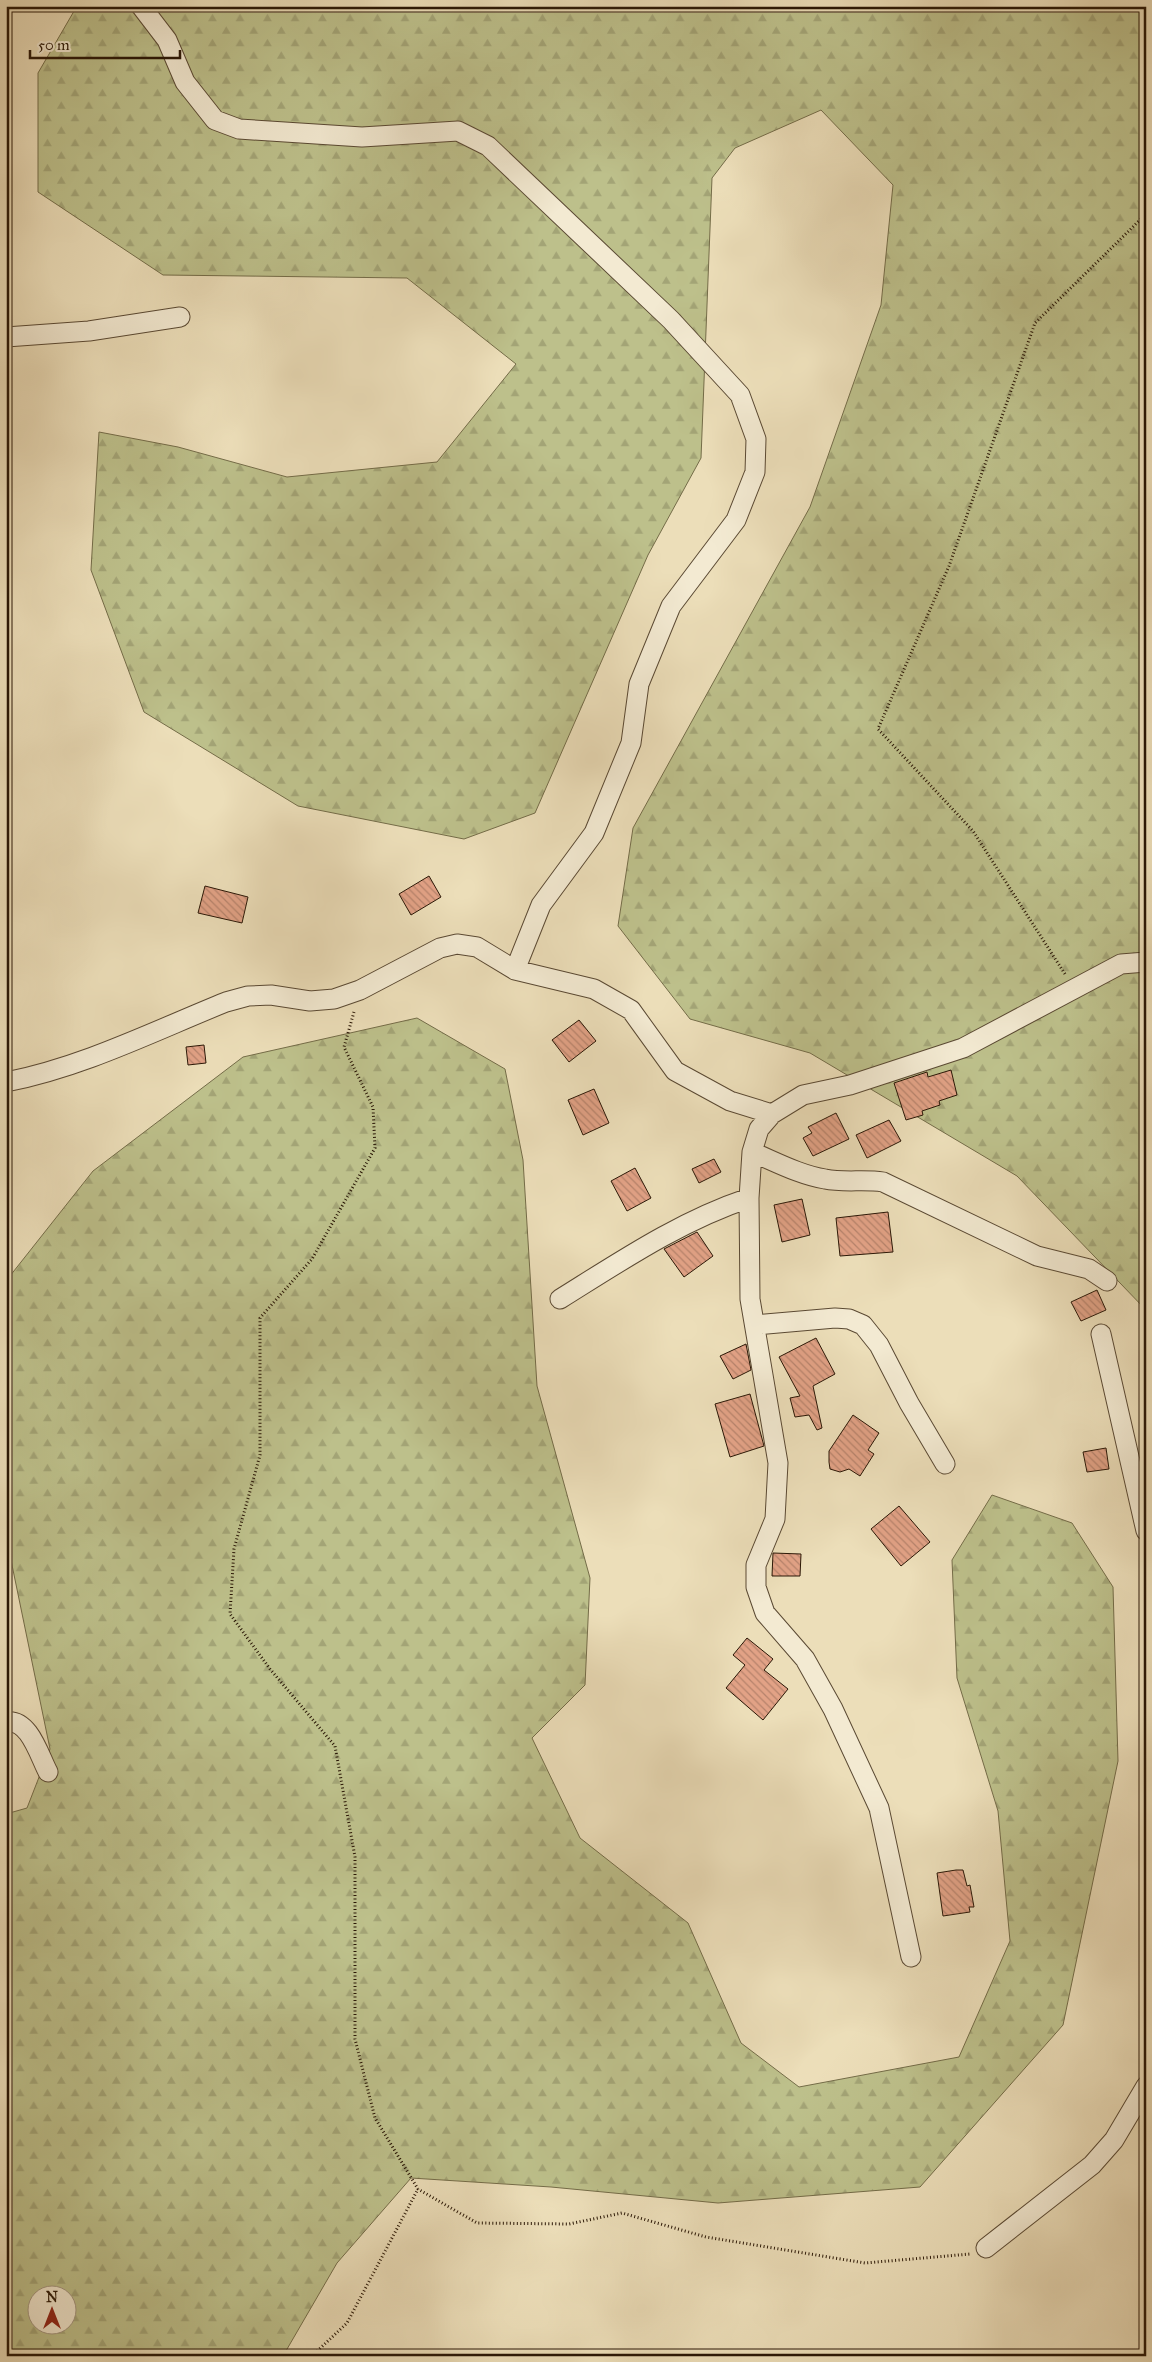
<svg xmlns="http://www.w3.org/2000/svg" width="1152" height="2362" viewBox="0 0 1152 2362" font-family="'IM FELL Great Primer',serif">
<defs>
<pattern id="forest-firs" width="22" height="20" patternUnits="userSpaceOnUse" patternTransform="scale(1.25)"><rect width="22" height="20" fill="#bdc08b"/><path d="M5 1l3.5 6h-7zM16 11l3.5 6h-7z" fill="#a3a476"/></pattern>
<pattern id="building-back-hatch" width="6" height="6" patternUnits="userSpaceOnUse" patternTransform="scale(1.25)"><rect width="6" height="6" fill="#e2a286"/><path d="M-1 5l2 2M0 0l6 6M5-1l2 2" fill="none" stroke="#b7836c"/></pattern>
</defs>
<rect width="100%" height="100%" fill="#ecdeb9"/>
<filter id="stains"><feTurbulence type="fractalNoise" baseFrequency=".004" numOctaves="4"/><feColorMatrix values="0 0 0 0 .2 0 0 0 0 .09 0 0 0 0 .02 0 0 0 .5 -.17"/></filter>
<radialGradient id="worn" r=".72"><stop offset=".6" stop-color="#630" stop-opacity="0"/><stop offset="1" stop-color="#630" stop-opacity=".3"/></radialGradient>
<!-- forest -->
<path fill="url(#forest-firs)" stroke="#746c48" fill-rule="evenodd" d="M77,6H1146V1310L1017,1176L810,1053L690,1019L618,926L633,828L810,507L881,305L893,185L821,110L735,148L712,178L701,458L648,555L535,813L464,839L298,806L144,712L91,570L99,432L178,447L287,477L437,462L516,364L407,278L163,275L38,192V73Z
M417,1018L505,1069L523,1160L537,1386L590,1578L585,1685L532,1738L580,1838L688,1923L741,2043L799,2087L959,2057L1010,1941L998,1811L957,1678L952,1560L992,1495L1072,1523L1113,1587L1118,1761L1063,2025L920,2187L718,2203L551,2187L411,2178L337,2263L283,2356H6V1814L27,1808L50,1749L6,1536V1281L93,1171L243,1057ZM38,2294H68V2324H38Z
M700,2354L723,2356H555Z"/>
<!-- building -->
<path fill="url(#building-back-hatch)" stroke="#2a1706" d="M429,876L441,897L411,915L399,894Z
M205,886L248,897L242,923L198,913Z
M579,1020L596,1041L569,1062L552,1040Z
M204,1045L206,1063L188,1065L186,1047Z
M951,1070L957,1095L939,1101L940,1105L922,1111L923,1115L906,1120L894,1083L927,1072L928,1077Z
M594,1089L609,1123L583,1135L568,1100Z
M836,1113L849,1139L813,1156L803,1138L812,1133L808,1127Z
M889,1120L901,1141L867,1158L856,1135Z
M714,1159L721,1172L699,1183L692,1169Z
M635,1168L651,1198L627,1211L611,1181Z
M802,1199L810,1235L782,1242L774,1205Z
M888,1212L893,1252L840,1256L836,1218Z
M697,1232L713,1256L684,1277L664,1249Z
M1097,1290L1106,1310L1081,1321L1071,1302Z
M816,1338L835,1374L813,1386L822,1428L817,1430L809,1415L795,1417L790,1398L800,1396L779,1357Z
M746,1344L751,1370L733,1379L720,1356Z
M750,1394L764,1446L730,1457L715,1404Z
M853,1415L879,1433L868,1450L874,1454L860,1476L849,1469L840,1472L830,1469L829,1462V1451Z
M1106,1448L1109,1469L1087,1472L1083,1452Z
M899,1506L930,1542L901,1566L871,1529Z
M773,1553L801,1554L800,1576H772Z
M747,1638L773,1659L764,1670L788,1689L763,1720L726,1688L745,1665L733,1655Z
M956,1870H963L967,1886L970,1885L974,1907H969L970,1912L943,1916L937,1873Z"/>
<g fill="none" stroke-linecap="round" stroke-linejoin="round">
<defs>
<path id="street" d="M141,6L167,40L185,82L215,120L239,129L362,137L458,131L488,146L671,320L740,395L756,439L755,472L736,520L671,606L639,684L631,743L594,833L541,905L515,970
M6,337L89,331L180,317
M6,1082C83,1067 154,1031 226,1002L248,996L271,995L310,1001L334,999L360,990L440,948L457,944L477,947L515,970L594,989L631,1010L675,1071L730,1101L772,1114
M752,1152C776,1162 800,1175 825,1179C844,1183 864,1179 883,1182L1037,1256L1089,1269L1107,1281
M560,1299C621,1261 680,1221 749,1198
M755,1325L835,1318L849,1319L863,1325L879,1345L909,1403L945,1464
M1101,1334L1146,1531
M6,1722C29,1718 39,1755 48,1772
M911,1957L879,1808L833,1709L805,1659L765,1613L756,1587V1565L775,1519L778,1463L750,1299L749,1198L752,1152L759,1129L772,1114L803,1095L850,1085L963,1048L1121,964L1146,962
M986,2248L1092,2165L1114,2140L1146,2086"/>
</defs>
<!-- street casing -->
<use href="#street" stroke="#5a4933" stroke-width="21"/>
<!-- path -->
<path stroke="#2a1706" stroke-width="3" stroke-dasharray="1 2.5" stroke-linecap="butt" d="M1065,974L973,831L878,729L949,566L1035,323L1146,214
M354,1012L344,1047L373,1107L375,1148L312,1259L260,1318V1455L234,1549L230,1614L270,1669L335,1746L355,1857V2039L375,2118L418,2189L477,2223L569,2224L622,2213L706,2237L865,2263L970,2254
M312,2356L347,2323L418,2189"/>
<!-- street -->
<use href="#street" stroke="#f3ead2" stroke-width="19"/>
</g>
<!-- margin -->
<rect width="1152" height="2362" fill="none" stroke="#ecdeb9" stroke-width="25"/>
<rect x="8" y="8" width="1137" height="2347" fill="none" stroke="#2a1706" stroke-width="2.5"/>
<rect x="12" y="12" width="1127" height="2337" fill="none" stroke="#2a1706"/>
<!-- north arrow -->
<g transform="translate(52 2310)"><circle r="24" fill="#f3ead2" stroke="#a39680"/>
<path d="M0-4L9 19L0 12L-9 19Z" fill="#8f2418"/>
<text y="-8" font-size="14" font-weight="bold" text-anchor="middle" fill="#2a1706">N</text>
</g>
<!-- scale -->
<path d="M30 50v8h150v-8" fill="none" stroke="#2a1706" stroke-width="2.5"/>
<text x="38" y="50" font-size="15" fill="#2a1706" stroke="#f3ead2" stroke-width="4" paint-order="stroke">50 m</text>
<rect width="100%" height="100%" filter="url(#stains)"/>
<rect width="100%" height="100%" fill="url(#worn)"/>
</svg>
